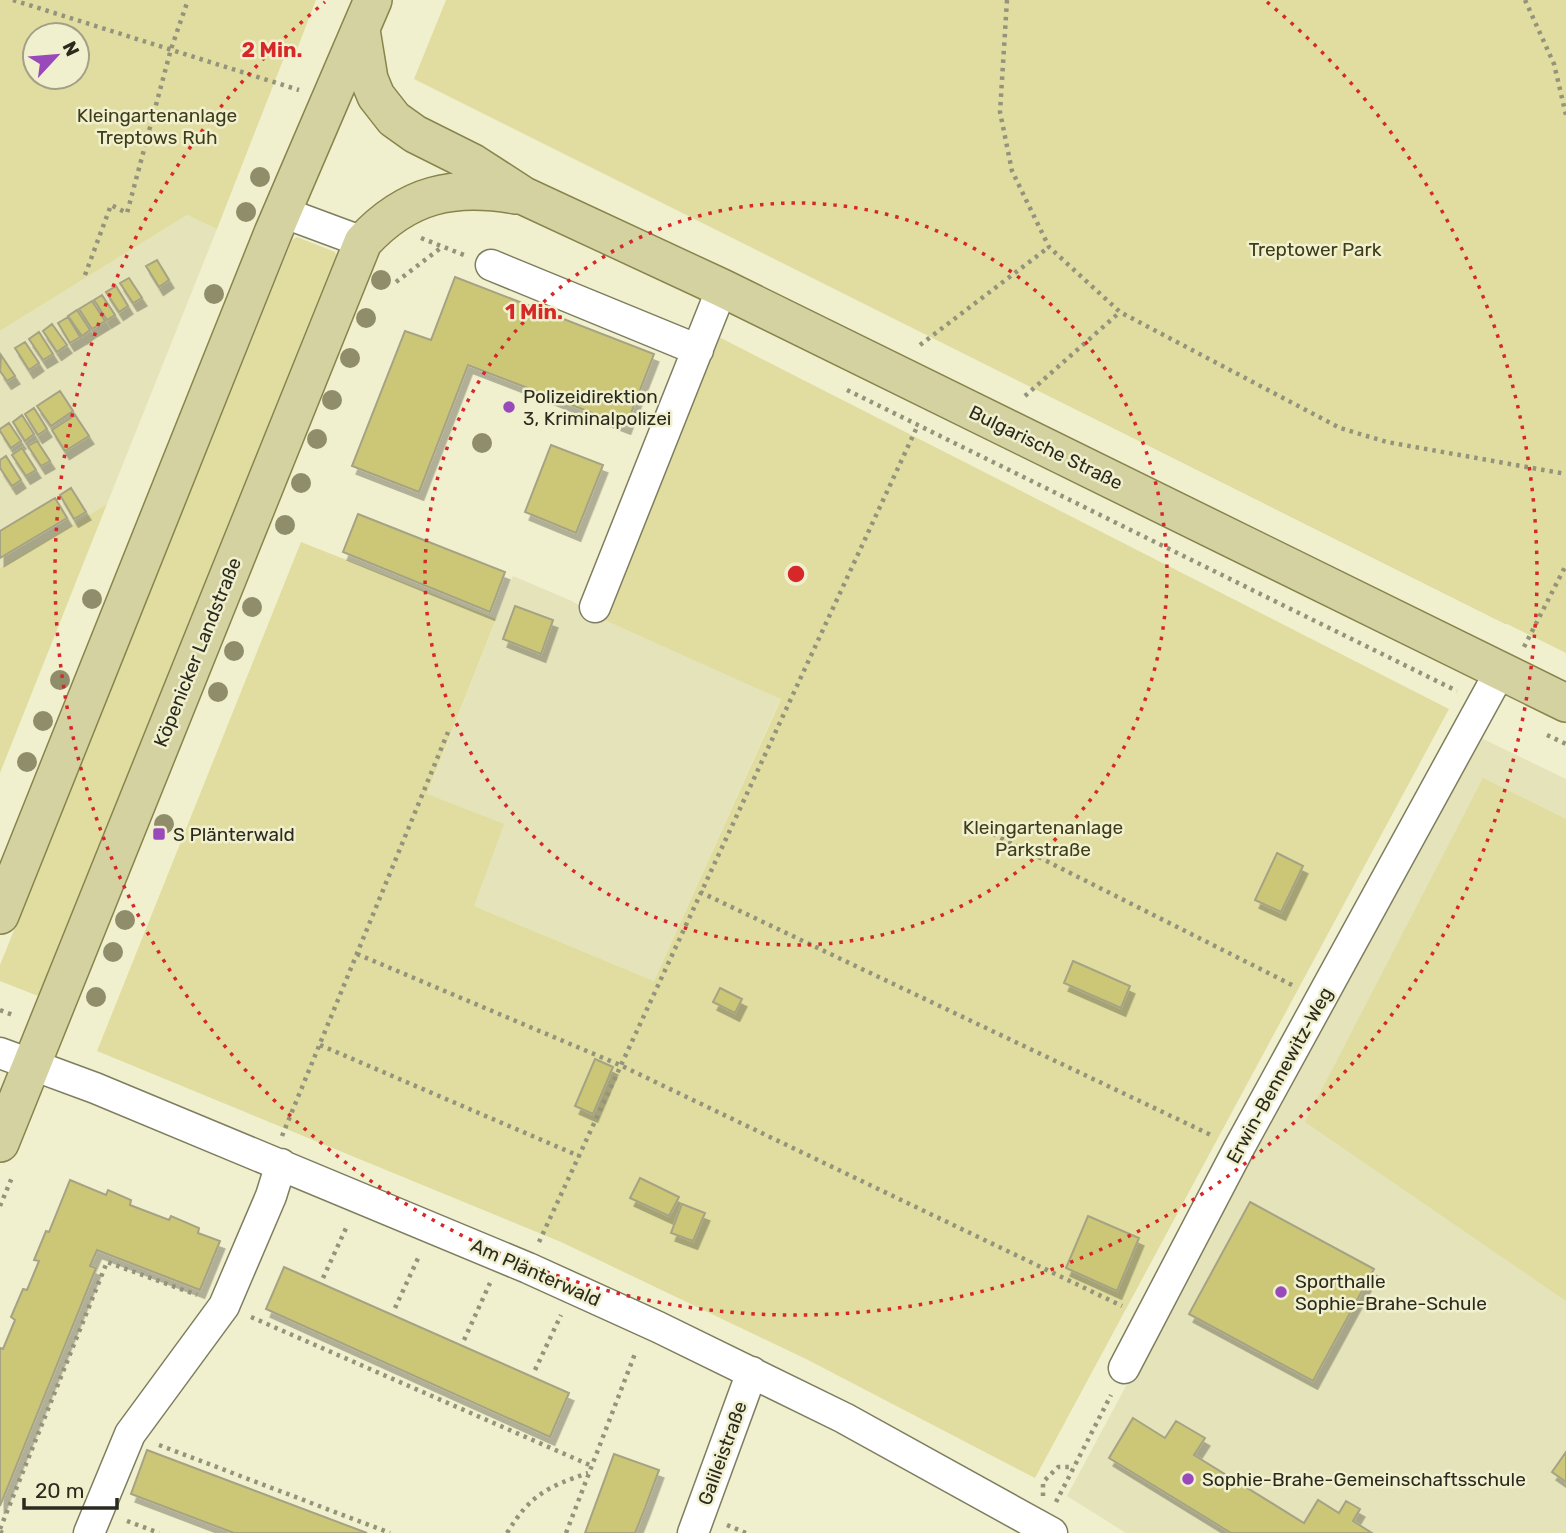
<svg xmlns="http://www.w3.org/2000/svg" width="1566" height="1533" viewBox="0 0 1566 1533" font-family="Rubik,sans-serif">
<defs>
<filter id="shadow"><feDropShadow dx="4.5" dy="8" stdDeviation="0" flood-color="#0004"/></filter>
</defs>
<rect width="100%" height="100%" fill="#f1f0ce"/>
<!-- built -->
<path fill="#e5e3ba" d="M187,215L217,229L107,504L0,568V331Z
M513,576L572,601L602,619L781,698L654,981L474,906L427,795Z
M1475,735L1566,779V1533H1126L1067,1496Z"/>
<!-- green -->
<path fill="#e1dda0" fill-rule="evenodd" d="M0,0H316L296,52L287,50L217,229L187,215L0,331ZM35,35H77V77H35Z
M446,0H1566V653L1507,624H1505L414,79Z
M297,237L335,252L336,255L38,996L0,981V965L292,240Z
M719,337L1449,709L1035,1478L806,1359L561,1242L97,1051L301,542L496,619L427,794L504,824L474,906L654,981L781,699L602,619Z
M107,504L0,773V568Z
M1483,778L1566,819V1301L1305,1122Z"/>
<!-- building -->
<path fill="#ccc677" stroke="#a5a384" stroke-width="2" filter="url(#shadow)" d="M157,260L169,280L159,287L146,266Z
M455,277L654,354L626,426L468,365L419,492L352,466L405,331L431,340Z
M129,278L142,298L133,303L120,283Z
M116,286L128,306L119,312L106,292Z
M102,295L115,315L107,320L94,300Z
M92,301L105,321L92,329L79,309Z
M77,310L90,330L82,336L68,316Z
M68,317L80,337L70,343L58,323Z
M52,324L67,345L57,352L43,331Z
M39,332L53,354L43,360L29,339Z
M25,342L39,363L29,370L15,348Z
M1,355L15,376L7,381L0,371Z
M60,391L73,411L51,426L37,406Z
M34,408L47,429L38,435L25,414Z
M22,415L34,434L25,441L13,422Z
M75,415L89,436L65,451L52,430Z
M9,423L21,441L11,448L0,431V429Z
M37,441L50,461L41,466L28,446Z
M551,445L603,465L576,533L525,512Z
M22,448L36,470L26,476L12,455Z
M6,456L21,480L12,486L0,468V460Z
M71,488L86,512L74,519L60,495Z
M55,498L67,518L0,558V531Z
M358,514L505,572L490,612L343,552Z
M515,606L553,620L541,654L503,639Z
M1277,853L1303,866L1281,912L1255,900Z
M1073,961L1130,986L1121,1008L1064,983Z
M720,988L742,999L735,1013L713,1002Z
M595,1059L613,1067L593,1114L575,1106Z
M640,1178L679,1197L669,1216L630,1198Z
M70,1180L106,1195L108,1190L131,1200L130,1205L169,1220L171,1216L199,1228L198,1233L220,1241L200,1290L97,1250L90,1266L96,1268L0,1506V1348L3,1349L15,1320L11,1317L23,1289L27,1290L39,1261L34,1260L46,1231L49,1232Z
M1250,1202L1374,1269L1313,1381L1189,1314Z
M682,1204L705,1213L693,1241L671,1233Z
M1088,1216L1139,1238L1117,1291L1066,1268Z
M284,1267L569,1393L550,1437L266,1309Z
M1133,1418L1165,1438L1176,1421L1205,1438L1194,1455L1304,1523L1318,1500L1339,1513L1346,1501L1360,1509L1353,1521L1372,1533H1231L1109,1458Z
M147,1450L367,1533H234L131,1494Z
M1566,1452V1482L1552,1472Z
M614,1454L659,1470L645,1508L635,1533H585Z"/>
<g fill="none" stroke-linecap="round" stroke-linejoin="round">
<defs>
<path id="minor" d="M282,212L363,242
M491,265L698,350
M595,607L722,288
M0,1053L95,1088L528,1268L658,1327L844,1418L1052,1533
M1124,1368L1239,1148L1501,670
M89,1533L130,1434L224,1306L271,1196L281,1164
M693,1533L752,1372"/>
<path id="major" d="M361,30L369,79L376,96L394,119L415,134L473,163L524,196L722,288L1566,703
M0,915L273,233L373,0
M0,1143L363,242C407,194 453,184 516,195"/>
</defs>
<!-- minor casing -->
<use href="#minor" stroke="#7e7d5f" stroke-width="33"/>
<!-- major casing -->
<use href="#major" stroke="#87844c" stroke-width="40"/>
<!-- path -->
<path stroke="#94937b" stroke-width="4.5" stroke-dasharray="3.5 5" stroke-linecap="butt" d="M13,0L299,90
M1007,0L1000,112L1012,171L1049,247L1120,312L1340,428L1387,442L1566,474
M1525,0L1554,64L1566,115
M421,238L464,255
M85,275L111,205L127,213L171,49L188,0
M396,282L442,247
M920,345L1049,247
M847,390L1457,691
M1025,396L1120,312
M1524,647L1566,565
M1547,735L1566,744
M993,834L1296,987
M700,892L1211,1135
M357,954L620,1065L1122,1306
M0,1010L15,1016
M320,1045L579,1156
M282,1136L448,732
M0,1206L13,1175
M539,1242L917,427
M323,1278L347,1226
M395,1308L420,1254
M251,1317L592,1466
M464,1340L490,1283
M535,1370L561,1315
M159,1445L390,1533
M1043,1496V1482L1058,1467H1074
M1056,1502L1111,1395
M127,1521L159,1533
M727,1525L746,1533
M0,1529L107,1262L197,1295
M0,1532L3,1533
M507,1533C530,1495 547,1487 588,1473
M566,1533L636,1351"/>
<!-- minor -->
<use href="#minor" stroke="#fff" stroke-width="30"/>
<!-- major -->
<use href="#major" stroke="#d5d2a2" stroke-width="37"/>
</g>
<!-- trees -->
<g fill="#8f8d6a">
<circle cx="260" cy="177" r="10"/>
<circle cx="246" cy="212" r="10"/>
<circle cx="381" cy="280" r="10"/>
<circle cx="214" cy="294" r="10"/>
<circle cx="366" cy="318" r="10"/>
<circle cx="350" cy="358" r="10"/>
<circle cx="332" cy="400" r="10"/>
<circle cx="317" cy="439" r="10"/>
<circle cx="482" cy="443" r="10"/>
<circle cx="301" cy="483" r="10"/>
<circle cx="285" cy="525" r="10"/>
<circle cx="92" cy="599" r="10"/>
<circle cx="252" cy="607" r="10"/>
<circle cx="234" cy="651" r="10"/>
<circle cx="60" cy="680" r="10"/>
<circle cx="218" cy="692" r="10"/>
<circle cx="43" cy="721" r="10"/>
<circle cx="27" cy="762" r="10"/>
<circle cx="164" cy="824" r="10"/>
<circle cx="125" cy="920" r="10"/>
<circle cx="113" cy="952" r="10"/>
<circle cx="96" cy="997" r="10"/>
</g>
<!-- distance rings -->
<g fill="none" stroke="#d62828" stroke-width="3.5" stroke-dasharray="3.5 7">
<circle cx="796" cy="574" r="371"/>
<path d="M1267 2A741 741 0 1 1 325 2"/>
</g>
<!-- markers -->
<g fill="#9949b9" stroke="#f1f0ce" stroke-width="2.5">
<circle cx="509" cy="407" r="7"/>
<rect x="152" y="827" width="14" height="14" rx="3.5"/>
<circle cx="1281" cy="1292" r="7"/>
<circle cx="1188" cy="1479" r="7"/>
</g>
<g text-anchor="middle" stroke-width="5" stroke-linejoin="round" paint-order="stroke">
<!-- park labels -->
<g font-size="19" fill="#3e3c19" stroke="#f1f0ce">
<text x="157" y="122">Kleingartenanlage<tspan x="157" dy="22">Treptows Ruh</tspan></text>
<text x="1315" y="256">Treptower Park</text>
<text x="1043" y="834">Kleingartenanlage<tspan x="1043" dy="22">Parkstraße</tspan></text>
</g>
<!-- poi labels -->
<g font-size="19" fill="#2b2a1e" stroke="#f1f0ce" text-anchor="start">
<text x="523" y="403">Polizeidirektion<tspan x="523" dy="22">3, Kriminalpolizei</tspan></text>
<text x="173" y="841">S Plänterwald</text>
<text x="1295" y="1288">Sporthalle<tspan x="1295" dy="22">Sophie-Brahe-Schule</tspan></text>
<text x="1202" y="1486">Sophie-Brahe-Gemeinschaftsschule</text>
</g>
<!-- street labels -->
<g font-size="19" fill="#2b2a1e" stroke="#f1f0ce">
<text transform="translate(1046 447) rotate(26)" y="7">Bulgarische Straße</text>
<text transform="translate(197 652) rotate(-68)" y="7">Köpenicker Landstraße</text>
<text transform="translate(1279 1075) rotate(-61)" y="7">Erwin-Bennewitz-Weg</text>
<text transform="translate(536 1272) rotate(24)" y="7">Am Plänterwald</text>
<text transform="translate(722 1453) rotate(-70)" y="7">Galileistraße</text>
</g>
</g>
<circle cx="796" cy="574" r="10" fill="#d62828" stroke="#f1f0ce" stroke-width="3.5"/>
<g font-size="21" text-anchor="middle" font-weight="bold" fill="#d62828" stroke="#f1f0ce" stroke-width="5" stroke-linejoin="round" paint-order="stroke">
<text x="272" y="57">2 Min.</text>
<text x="534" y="319">1 Min.</text>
</g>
<!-- north arrow -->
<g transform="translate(56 56) rotate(64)"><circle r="33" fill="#f1f0ce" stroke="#a2a188" stroke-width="2"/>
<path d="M0-5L12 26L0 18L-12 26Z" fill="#9949b9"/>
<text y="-10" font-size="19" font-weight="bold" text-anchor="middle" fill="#2b2a1e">N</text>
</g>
<!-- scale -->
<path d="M24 1498v10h93v-10" fill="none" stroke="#2b2a1e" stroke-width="3.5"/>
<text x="35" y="1498" font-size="21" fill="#2b2a1e" stroke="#f1f0ce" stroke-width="5" paint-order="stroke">20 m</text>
</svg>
